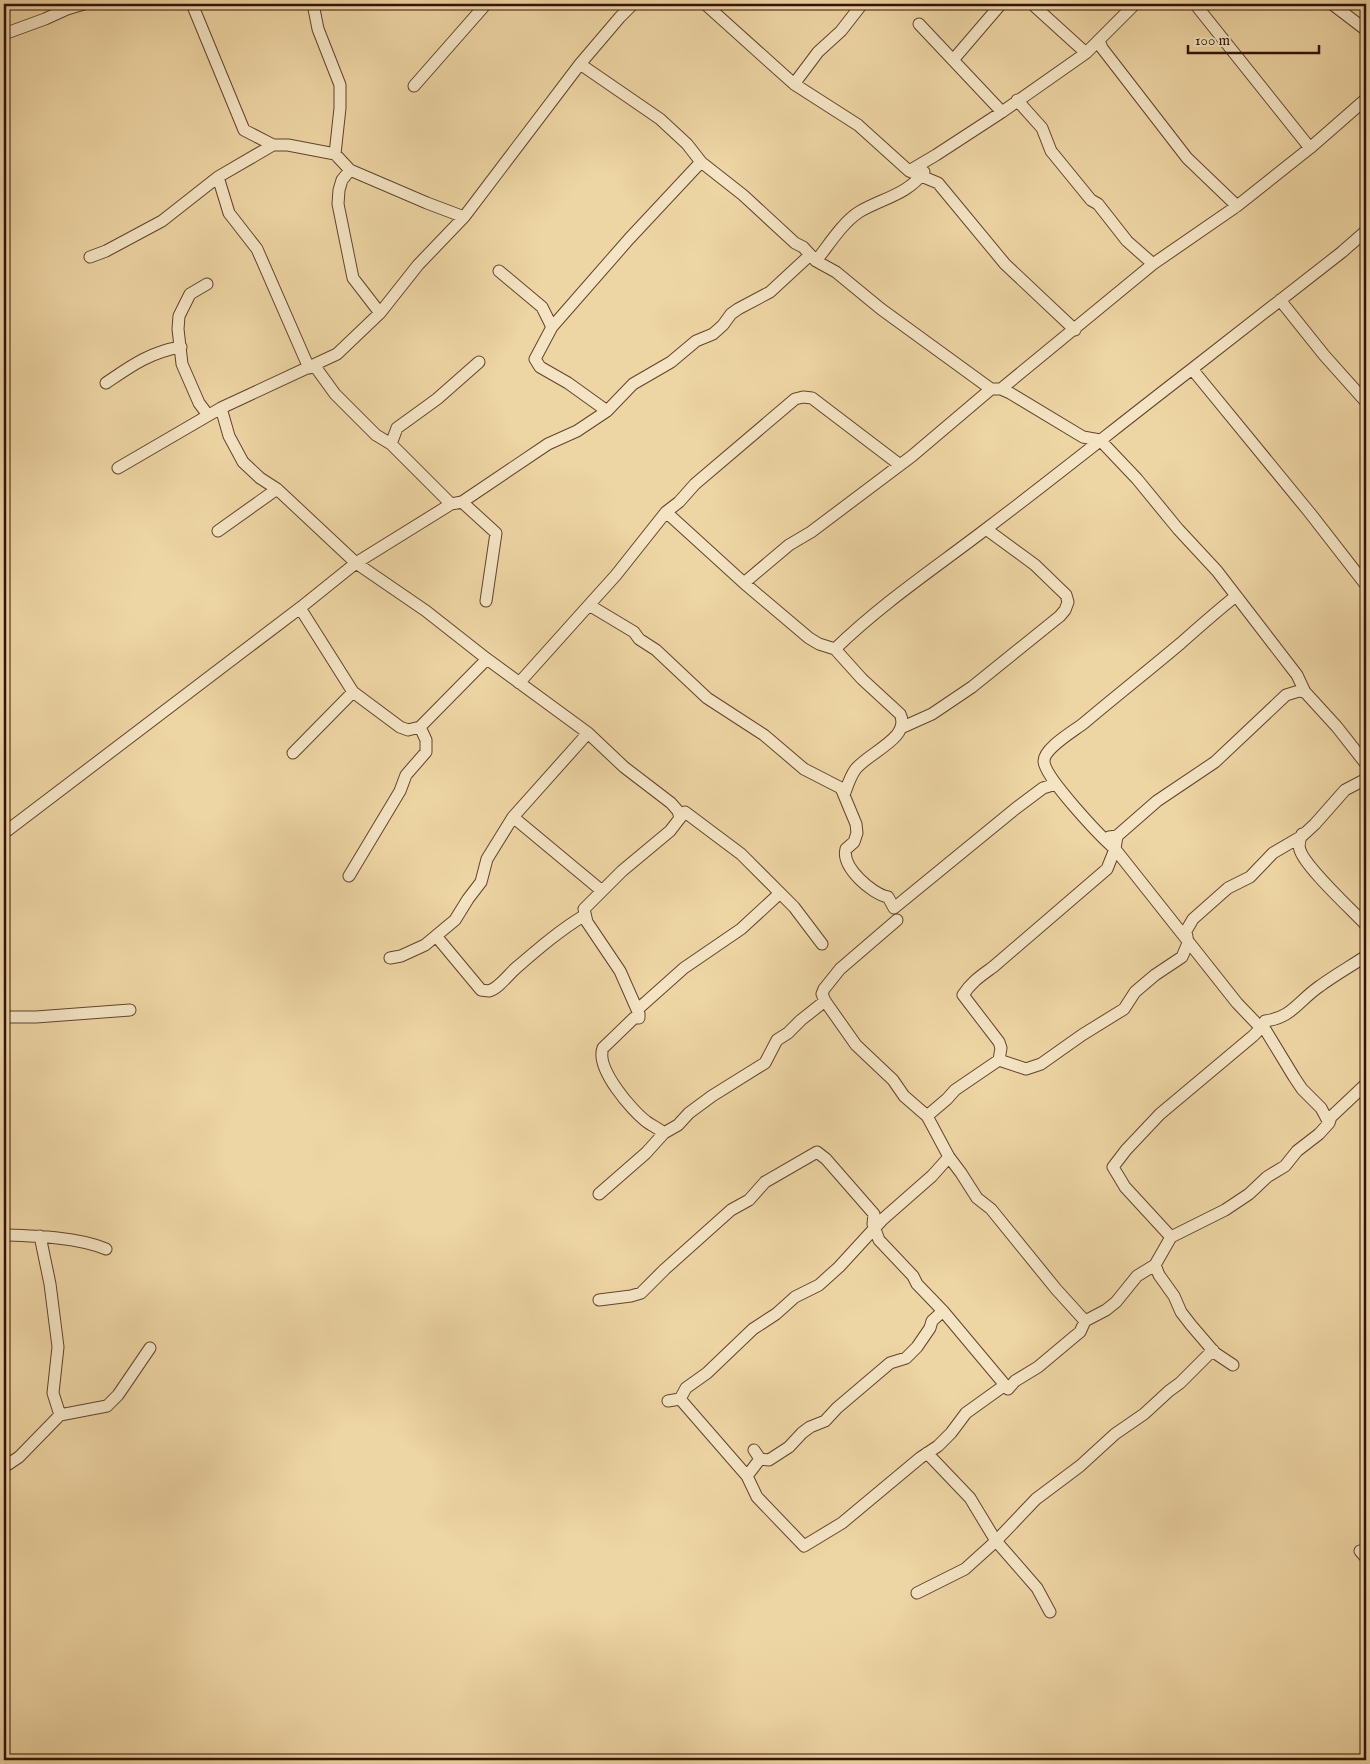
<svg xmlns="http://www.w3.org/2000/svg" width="1370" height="1764" viewBox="0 0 1370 1764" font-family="'IM FELL English',serif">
<rect width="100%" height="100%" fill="#eed5a4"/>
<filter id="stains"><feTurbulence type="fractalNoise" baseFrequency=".004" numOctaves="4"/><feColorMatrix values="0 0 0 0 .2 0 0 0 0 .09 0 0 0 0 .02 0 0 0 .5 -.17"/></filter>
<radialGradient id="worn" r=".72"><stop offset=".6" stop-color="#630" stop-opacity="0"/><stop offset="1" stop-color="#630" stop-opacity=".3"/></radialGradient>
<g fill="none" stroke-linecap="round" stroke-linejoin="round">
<defs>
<path id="minor" d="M192,4L244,130L273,145H288L335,154L350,170L427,203L464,217
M313,4L318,29L340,85V108L335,154
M705,4L794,84L858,125L909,171L938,183L1005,264L1075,330
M1032,4L1086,53
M1195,4L1310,148
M1332,4L1366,30
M919,24L1002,112
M4,34L45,19L67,9L84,4
M1099,40L1102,48L1187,158L1237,206
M953,60L1001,4
M580,64L660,119L687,144L701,162L743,195L795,243L803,247L816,261L836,272L881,309L991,389H1001L1010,393L1083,437L1100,440L1137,479L1178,529L1217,571L1297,675L1305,692L1337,727L1366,764
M794,84L818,52L841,31L862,4
M414,86L486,4
M1017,100L1042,128L1051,151L1091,200L1098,204L1127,241L1153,264
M350,170L342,180L339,190L338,204L353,278L380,313
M909,171L936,155L1002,112L1086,53L1135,4
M218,177L229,213L257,249L309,368
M1366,231L1342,252L1192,369L1310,513L1366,585
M90,257L106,251L162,221L218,177L273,145
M816,261C828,246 843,222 859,212C883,198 907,195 924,172
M499,271L542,307L552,327L535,359L540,367L568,383L607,411
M207,284L190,294L179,316L178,329L182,364L199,403L208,415
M1280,300L1324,355L1366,402
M552,327L629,239L701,162
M314,365L335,394L376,435L391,444L451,504L462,502L548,444L577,431L607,411L633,384L671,362L696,341L713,334L723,325L731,314L738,309L770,292L810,255
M106,383C131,366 150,352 181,347
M1001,389L1153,264L1237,206L1310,148L1366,99
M221,408L229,436L243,462L260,478L277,489L356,563L426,611L487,659L588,733L624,767L671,803L678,811L680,818L670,831L622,871L584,909L587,922L620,971L639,1014V1018H634L603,1048C595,1068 632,1111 647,1122C653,1126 659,1129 664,1133
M391,444L397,428L437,399L479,362
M900,465L812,398L803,397L795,399L695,484L679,502L666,512L616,575L589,605L634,632L639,639L656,650L707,698L764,735L804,769L841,788L856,824L857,833L854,842L846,849C841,867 872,894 888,897L894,908L1015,809L1043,788L1056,784
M118,468L221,408L337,354L380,313L418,265L464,217L580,64L620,17L633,4
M462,502L496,533L486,601
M666,512L744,583L809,638L819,644L835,649L862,679L900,714C912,738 867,753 855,770C850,777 847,787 844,795
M218,531L277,489
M744,583L789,545L811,532L912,456L991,389
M300,608L353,692L400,727L408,730L420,727L487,659
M835,649C881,604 935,568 986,529C1055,477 1123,422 1192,369
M519,683L589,605
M903,727L932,714L972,687L1060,616L1065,610L1068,602L1066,595L1035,565L986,529
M293,753L353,692
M513,817L602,891
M680,818L685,812L741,854L794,907L822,944
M4,833L300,608L356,563L451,504
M1302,834C1300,839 1298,845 1300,850C1305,867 1352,910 1366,925
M1109,837L1117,836L1157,801L1215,762L1286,695L1299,691L1305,692
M349,876L400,791L406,775L426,752V740L420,727
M897,920L840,969L824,989L822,994L825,1001L856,1045L893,1080L904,1096L927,1116L949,1157L961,1173L977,1198L991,1209L1056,1289L1085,1321
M436,936L481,990L489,991C499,988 508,975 516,968C538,949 560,930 585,915
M390,958L401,956L425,945L455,920L468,899L481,882L487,859L513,817L588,733
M638,1009L684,968L741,929L779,894
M4,1017H36L130,1010
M999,1060L1026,1069L1041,1064L1082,1035L1124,1009L1135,992L1142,986L1155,975L1182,957L1188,943L1186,931L1193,919L1228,888L1250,877L1273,853L1302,836L1315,824L1345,790L1366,779
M927,1116L947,1099L955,1090L999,1060L1001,1048L999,1042L963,995C971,982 982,975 993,967L1107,869L1115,849L1117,836
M1329,1123L1331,1117L1366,1084
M599,1194L646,1153L664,1133L678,1125L689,1113L712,1096L765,1063L777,1040L788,1033L801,1020L825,1001
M4,1235C35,1236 77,1237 106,1249
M40,1236L50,1284L58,1347L53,1393L60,1415
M1171,1237L1125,1187L1113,1167L1126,1150L1160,1114L1253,1036L1263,1026L1265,1021C1292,1018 1299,1000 1320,986C1335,975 1351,966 1366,956
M1155,1265L1159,1275L1174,1296L1181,1312L1191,1325L1215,1353L1233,1365
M599,1300L631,1296L641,1293L665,1269L731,1210L749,1200L765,1182L817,1152L826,1159L874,1214L873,1224L879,1240L913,1276L917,1284L943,1311L932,1321L930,1328L917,1347L906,1358L890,1363L837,1408L825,1421L810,1427L802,1433L789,1447L769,1460L760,1459L754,1450
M943,1311L1005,1385
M680,1399L747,1476
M668,1401L680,1399L686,1388L707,1373L753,1329L776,1314L795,1297L819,1285L839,1267L883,1219L932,1176L949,1157
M927,1453L970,1498L996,1541L1037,1588L1050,1612
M760,1459L747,1476L757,1497L804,1546L842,1523L920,1458L938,1446L951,1433L966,1413L1005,1385L1008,1389L1015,1381L1038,1367L1075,1336L1080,1332L1085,1321L1106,1310L1116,1302L1137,1276L1155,1265L1171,1237L1225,1210L1249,1194L1267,1177L1285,1166L1297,1151L1319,1134L1329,1123L1321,1108L1302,1089L1294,1077L1263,1026H1259L1237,1003L1115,849C1101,837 1044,777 1044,761C1044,748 1074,731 1084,723C1116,696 1149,670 1181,643C1199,627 1217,611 1236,596
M4,1467L19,1457L60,1415L107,1406L118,1395L150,1348
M1360,1551L1366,1558
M917,1593L965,1569L996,1541L1036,1499L1080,1466L1115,1434L1144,1414L1169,1391L1180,1383L1213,1350"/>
</defs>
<!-- minor casing -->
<use href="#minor" stroke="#62432c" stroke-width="13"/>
<!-- minor -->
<use href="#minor" stroke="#f4e4c4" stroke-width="11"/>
</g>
<!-- margin -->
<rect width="1370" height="1764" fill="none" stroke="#eed5a4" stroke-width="20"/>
<rect x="5" y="5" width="1360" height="1754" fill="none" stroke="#341204" stroke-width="2.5"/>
<rect x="10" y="10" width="1350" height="1744" fill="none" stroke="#341204"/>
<!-- scale -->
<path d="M1188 45v8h131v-8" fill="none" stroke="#341204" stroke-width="2.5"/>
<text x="1195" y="45" font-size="15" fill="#341204" stroke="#f4e4c4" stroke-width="4" paint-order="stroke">100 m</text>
<rect width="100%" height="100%" filter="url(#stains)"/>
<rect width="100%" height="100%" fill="url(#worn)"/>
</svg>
